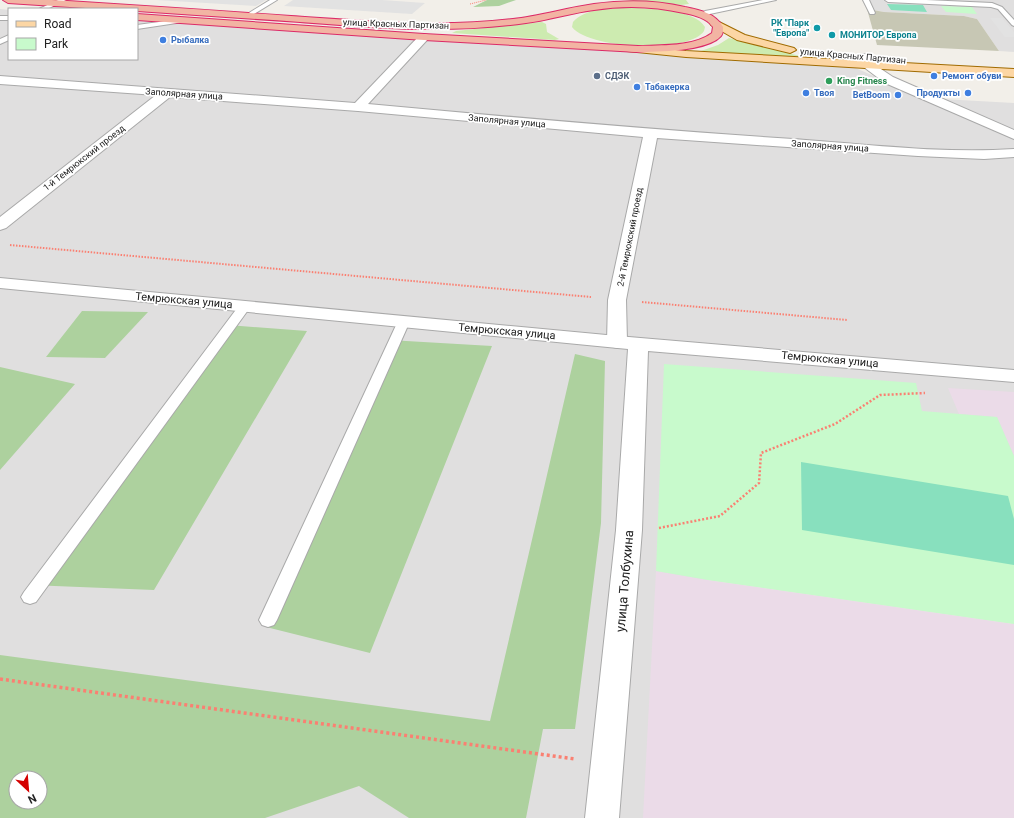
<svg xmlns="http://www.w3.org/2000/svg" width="1014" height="818" viewBox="0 0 1014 818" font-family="Roboto,sans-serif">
<rect width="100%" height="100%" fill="#f2efe9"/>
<!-- residential -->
<path fill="#e0dfdf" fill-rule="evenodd" d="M864,0H1014V52L999,51L977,19L964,16L884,12L867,9Z
M0,9L9,10V59H137V19L851,66L924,98L1014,103V624L708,580L703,818H0ZM16,778H40V802H16Z"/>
<!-- industrial -->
<path fill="#ebdbe8" d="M948,388L1014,392V456L997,417L959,414Z
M656,571L708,580L1014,624V818H643Z"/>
<!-- construction -->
<path fill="#c7c7b4" d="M867,9L884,12L964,16L977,19L999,51L877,45Z"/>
<!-- grass -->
<path fill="#cdebb0" d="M621,0H686L689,4L681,5Z
M638,8C655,9 695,10 705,27L704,31C689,54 588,49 572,27L573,22C587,6 618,8 638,8Z
M542,22L546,24L547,32L559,39L555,40L452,33L456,31Z
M729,38L800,56L801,58L701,51L718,45Z"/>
<!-- forest -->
<path fill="#add19e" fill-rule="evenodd" d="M487,0H516L499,6L473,7Z
M82,311L148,312L105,358L46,357Z
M228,325L307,331L154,590L30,585Z
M389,340L492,346L370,653L266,627Z
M575,354L605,361L601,523L575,729H543L526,818H409L359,786L265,818H0V655L490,721ZM16,778H40V802H16Z
M0,367L75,384L0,470Z"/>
<!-- park -->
<path fill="#c8facc" d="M941,6L972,7L977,14L946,12Z
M664,364L916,383L922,411L997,417L1014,456V624L708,580L656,571Z"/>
<!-- pitch -->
<path fill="#88e0be" d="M887,4L923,5L927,12L891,10Z
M801,462L1008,496L1014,519V565L802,530Z"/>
<!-- parking -->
<path fill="#e2e2e2" d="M156,0H266L256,6Z
M293,0H382L425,3L412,14L284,6Z
M990,18H1002L1014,32V37H1005Z"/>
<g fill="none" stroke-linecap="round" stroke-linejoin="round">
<defs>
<path id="service" d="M58,0H66L47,9H39Z
M270,0H277L249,17L244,16Z
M763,0H776L705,15L702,13L705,11Z
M863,0H869L875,13L874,14H870Z
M885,0H926L992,3L1002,7L1014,20V26L1012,25L998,9L991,7L888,2Z
M0,16H9V20H0Z
M188,18L191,20L190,21L137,29V25Z
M9,35V40L0,44V39Z
M245,302L249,303L251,306L36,602L30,604L24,602L21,597L24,592L241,303Z
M404,317L408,318L410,321L277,620L274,625L268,627L262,625L259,620L398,321L400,318Z"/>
<path id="minor" d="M424,34L428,35L429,37L428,39L368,104C509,117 651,130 793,139C866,144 941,154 1014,149V157L984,159L918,156L657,138L626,300L627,342L624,346L617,348L610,346L607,342L608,300L643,137L358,111L170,97L6,228L0,230V217L156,95L0,84V76L355,103L420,35Z"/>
<path id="tertiary" d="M865,54L869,55L872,63L893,77L1014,130V139L885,83L861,65L859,57L861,55Z
M0,278L617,336L1014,370V382L648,351L642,530L619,818H585L616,530L628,349L0,288Z"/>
<path id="primary" d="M715,20L745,35L794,48L796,50L790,53L737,40L711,25L710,23Z
M631,46L686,51L1014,69V77L686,57L627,51L625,49Z"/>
<path id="trunk" d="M3,0H52C132,5 211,10 291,16C365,21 438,28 513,19C540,16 566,8 594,4C624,0 655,0 685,7C700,10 715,13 723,27C723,30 723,34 721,36C708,51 657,52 638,52L424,40L137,20V14L424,34L638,46C661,45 693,47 712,33L713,27C707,18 694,15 684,13C654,6 624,5 594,10C571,13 549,20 526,23C449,34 377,28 300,22C246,18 191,15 137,11V9H101L8,3Z"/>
</defs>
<!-- service casing -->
<use href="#service" stroke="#a9a9a9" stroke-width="2"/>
<!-- minor casing -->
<use href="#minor" stroke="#a9a9a9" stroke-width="2"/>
<!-- tertiary casing -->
<use href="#tertiary" stroke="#a9a9a9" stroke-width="2"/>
<!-- primary casing -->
<use href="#primary" stroke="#a06b00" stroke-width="2"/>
<!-- trunk casing -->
<use href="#trunk" stroke="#dc2a67" stroke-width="2"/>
<!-- path-far3 -->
<path stroke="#fa8072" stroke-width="1" stroke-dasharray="1 1" stroke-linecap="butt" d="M470,4L486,0"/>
<!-- path-far2 -->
<path stroke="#fa8072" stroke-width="2" stroke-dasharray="1.5 1.5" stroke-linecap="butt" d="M10,245L591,297
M642,302L847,320"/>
<!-- path-far1 -->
<path stroke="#fa8072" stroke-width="2.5" stroke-dasharray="2 2" stroke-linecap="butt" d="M659,528L720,516L759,483L761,453L835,424L880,395L925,393"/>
<!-- path -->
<path stroke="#fa8072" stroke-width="3.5" stroke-dasharray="3 3" stroke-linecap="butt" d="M0,679L575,759"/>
<!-- service -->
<use href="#service" fill="#fff" fill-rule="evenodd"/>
<!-- minor -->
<use href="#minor" fill="#fff" fill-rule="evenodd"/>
<!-- tertiary -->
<use href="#tertiary" fill="#fff" fill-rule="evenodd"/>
<!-- primary -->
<use href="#primary" fill="#fcd6a4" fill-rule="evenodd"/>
<!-- trunk -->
<use href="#trunk" fill="#f2b4a3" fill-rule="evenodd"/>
</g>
<!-- markers -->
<g fill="#0f9aa8" stroke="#fff" stroke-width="1.5">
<circle cx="817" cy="28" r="4"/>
<circle cx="832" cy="35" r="4"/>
</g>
<g fill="#3f7fe0" stroke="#fff" stroke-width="1.5">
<circle cx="163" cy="40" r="4"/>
<circle cx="934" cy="76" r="4"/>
<circle cx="637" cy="87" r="4"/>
<circle cx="806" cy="93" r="4"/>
<circle cx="968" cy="93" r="4"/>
<circle cx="898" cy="95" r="4"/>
</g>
<circle fill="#5c6f8a" stroke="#fff" stroke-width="1.5" cx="597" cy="76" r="4"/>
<circle fill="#2e9e5b" stroke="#fff" stroke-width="1.5" cx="829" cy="81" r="4"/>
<g text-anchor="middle" stroke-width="3.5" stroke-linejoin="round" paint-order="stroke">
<!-- far-culture labels -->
<g font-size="9" font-weight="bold" fill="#0d838f" stroke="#fff" text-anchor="end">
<text x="809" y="26">РК "Парк<tspan x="809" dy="10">"Европа"</tspan></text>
<text x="840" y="38" text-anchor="start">МОНИТОР Европа</text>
</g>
<!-- far-street labels -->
<g font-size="9" fill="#222" stroke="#fff">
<text transform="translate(396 24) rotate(2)" y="3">улица Красных Партизан</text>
<text transform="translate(853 56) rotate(5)" y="3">улица Красных Партизан</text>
<text transform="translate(184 94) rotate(4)" y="3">Заполярная улица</text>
<text transform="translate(507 121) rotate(5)" y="3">Заполярная улица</text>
<text transform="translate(830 146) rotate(4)" y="3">Заполярная улица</text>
<text transform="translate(84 158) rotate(-38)" y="3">1-й Темрюкский проезд</text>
<text transform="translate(630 237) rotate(-79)" y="3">2-й Темрюкский проезд</text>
</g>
<!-- far-shop labels -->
<g font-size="9" font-weight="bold" fill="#366cbe" stroke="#fff" text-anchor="start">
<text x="171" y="43">Рыбалка</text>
<text x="942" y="79">Ремонт обуви</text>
<text x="645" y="90">Табакерка</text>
<text x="814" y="96">Твоя</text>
<text x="960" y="96" text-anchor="end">Продукты</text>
<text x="890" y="98" text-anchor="end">BetBoom</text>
</g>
<!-- far-service labels -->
<g font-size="9" font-weight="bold" fill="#4e5e75" stroke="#fff" text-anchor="start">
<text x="605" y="79">СДЭК</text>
</g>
<!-- far-leisure labels -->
<g font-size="9" font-weight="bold" fill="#27864d" stroke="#fff" text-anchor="start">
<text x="837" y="84">King Fitness</text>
</g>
<!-- street labels -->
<g font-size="11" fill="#222" stroke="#fff">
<text transform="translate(184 300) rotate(5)" y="4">Темрюкская улица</text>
<text transform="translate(507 331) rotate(5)" y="4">Темрюкская улица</text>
<text transform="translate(830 359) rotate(5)" y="4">Темрюкская улица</text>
</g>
<!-- near-street labels -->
<g font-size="13" fill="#222" stroke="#fff">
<text transform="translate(624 581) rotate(-85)" y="5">улица Толбухина</text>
</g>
</g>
<!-- legend -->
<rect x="8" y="8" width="130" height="52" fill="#ffffff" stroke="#a7a7a7"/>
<rect x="16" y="21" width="20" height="6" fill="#fcd6a4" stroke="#a7a7a7"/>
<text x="44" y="28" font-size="12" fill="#222222">Road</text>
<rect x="16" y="38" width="20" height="12" fill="#c8facc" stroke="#a7a7a7"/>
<text x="44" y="48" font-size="12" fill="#222222">Park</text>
<!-- north arrow -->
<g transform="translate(28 790) rotate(154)"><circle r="19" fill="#ffffff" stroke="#a7a7a7"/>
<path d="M0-3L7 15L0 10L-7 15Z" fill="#d40000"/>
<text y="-6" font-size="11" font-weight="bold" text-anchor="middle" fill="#222222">N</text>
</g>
</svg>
